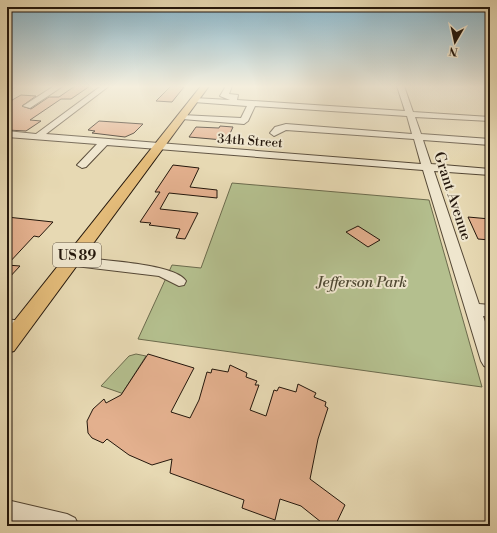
<svg xmlns="http://www.w3.org/2000/svg" width="497" height="533" viewBox="0 0 497 533" font-family="'Libre Bodoni',serif">
<rect width="100%" height="100%" fill="#e7d9b3"/>
<filter id="stains"><feTurbulence type="fractalNoise" baseFrequency=".005" numOctaves="4"/><feColorMatrix values="0 0 0 0 .2 0 0 0 0 .09 0 0 0 0 .02 0 0 0 .5 -.17"/></filter>
<radialGradient id="worn" r=".72"><stop offset=".6" stop-color="#630" stop-opacity="0"/><stop offset="1" stop-color="#630" stop-opacity=".3"/></radialGradient>
<!-- green -->
<path fill="#b4bf8e" stroke="#6c6b4d" d="M232,183L429,200L482,387L138,339L172,265L201,268Z
M136,354L146,356L123,392L124,394L101,386L129,356Z"/>
<!-- building -->
<path fill="#e3b08e" stroke="#24170c" d="M75,86H90L71,99H61L30,120L41,121L26,131L7,130V103L21,95L36,96L22,106L31,109L49,97H59Z
M171,86L184,87L172,102L156,101Z
M99,121L143,124L134,133L125,137L92,133L95,131L88,130Z
M220,126L233,127L228,138L224,137L223,140L189,137L196,127L219,128Z
M173,165L199,168L190,187L217,190V198L169,193L160,209L198,213L185,239L176,238L180,229L149,225L151,223L140,222L160,192H155Z
M7,217L53,222L39,237L34,236L7,265L20,266L7,280Z
M468,217L490,219V240L478,239Z
M358,226L380,240L368,247L346,232Z
M148,354L194,368L171,412L190,418L199,400L207,372L211,373L212,369L228,372L230,365L247,373L246,377L257,381L255,385H259L250,410L266,416L274,390L277,391L279,387L296,392L298,384L316,393L314,397L326,402L325,406L328,408L318,439L310,479L345,505L335,526H326L301,506L280,499L275,520L242,508L244,500L170,473L172,459L152,465L129,455L107,439L103,443L92,438L88,433L87,421L93,409L104,399L106,403L121,395Z"/>
<g fill="none" stroke-linecap="round" stroke-linejoin="round">
<defs>
<path id="minor" d="M7,86H16L7,91Z
M54,86H63L30,108L23,106Z
M101,86H109L46,134L421,164L414,139L286,130L274,136L270,133L275,127L286,124L412,134L407,116L255,106L248,121L244,124L182,119L178,117L182,115L241,118L247,106L194,102L190,100L194,98L230,100L220,96L226,86H232L229,94L238,95L237,100L405,111L397,86H404L413,112L490,117V121L415,117L421,134L490,139V145L423,140L431,164L490,169V175L434,171L479,304L490,305V317L483,316L490,335V368L484,366L481,361L423,170L107,145L86,167L82,168L77,165L97,144L7,137V131L36,134Z
M72,257C95,260 175,263 186,281L184,285L179,286L159,276L67,265L65,262L67,259Z
M7,319L27,322L29,326L27,330L21,332L7,331Z
M7,500L67,514L75,518L79,526H16L7,524Z"/>
<path id="major" d="M201,86H209L14,351L7,353V330Z"/>
</defs>
<!-- minor casing -->
<use href="#minor" stroke="#554836" stroke-width="2"/>
<!-- major casing -->
<use href="#major" stroke="#24170c" stroke-width="2"/>
<!-- minor -->
<use href="#minor" fill="#efe6ce" fill-rule="evenodd"/>
<!-- major -->
<use href="#major" fill="#e4bc7a" fill-rule="evenodd"/>
</g>
<!-- sky -->
<linearGradient id="sky" x2="0" y2="1"><stop stop-color="#87b7ce"/><stop offset="0.54" stop-color="#f4eedd"/><stop offset="1" stop-color="#f4eedd" stop-opacity="0"/></linearGradient>
<rect width="497" height="160" fill="url(#sky)"/>
<g text-anchor="middle" stroke-width="4" stroke-linejoin="round" paint-order="stroke">
<!-- far-street labels -->
<g font-size="13" fill="#24170c" stroke="#efe6ce">
<text transform="translate(250 140) rotate(4)" y="5">34th Street</text>
</g>
<!-- shield labels -->
<rect fill="#efe6ce" stroke="#615546" stroke-width="1" x="53" y="243" width="48" height="24" rx="3"/>
<g font-size="14" font-weight="bold" fill="#24170c">
<text x="77" y="260">US 89</text>
</g>
<!-- street labels -->
<g font-size="15" fill="#24170c" stroke="#efe6ce">
<text transform="translate(453 196) rotate(72)" y="5">Grant Avenue</text>
</g>
<!-- park labels -->
<g font-size="15" font-style="italic" fill="#4f4933" stroke="#efe6ce">
<text x="362" y="287">Jefferson Park</text>
</g>
</g>
<!-- margin -->
<rect width="497" height="533" fill="none" stroke="#e7d9b3" stroke-width="24"/>
<rect x="8" y="8" width="481" height="517" fill="none" stroke="#24170c" stroke-width="2"/>
<rect x="12" y="12" width="473" height="509" fill="none" stroke="#24170c"/>
<!-- north arrow -->
<g transform="translate(455 42) rotate(189)" stroke="#efe6ce" stroke-width="3" paint-order="stroke">
<path d="M0-3L7 15L0 10L-7 15Z" fill="#24170c"/>
<text y="-6" font-size="11" font-weight="bold" text-anchor="middle" fill="#24170c">N</text>
</g>
<rect width="100%" height="100%" filter="url(#stains)"/>
<rect width="100%" height="100%" fill="url(#worn)"/>
</svg>
